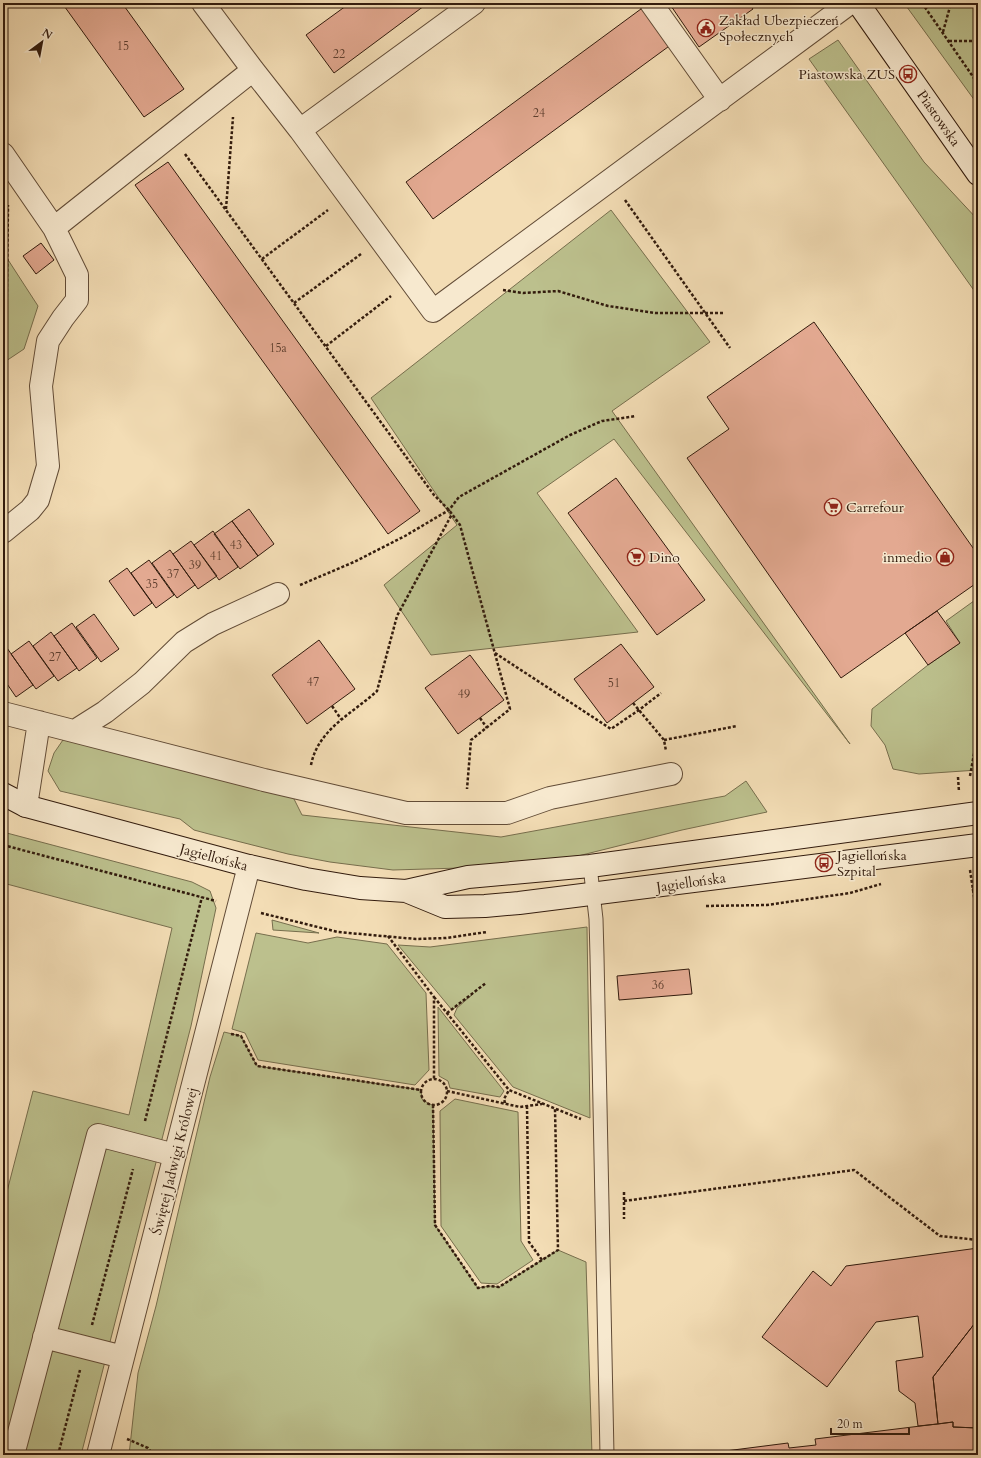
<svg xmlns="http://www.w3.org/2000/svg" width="981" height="1458" viewBox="0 0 981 1458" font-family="Cardo,serif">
<rect width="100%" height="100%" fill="#f3ddb5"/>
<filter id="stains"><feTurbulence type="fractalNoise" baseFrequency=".005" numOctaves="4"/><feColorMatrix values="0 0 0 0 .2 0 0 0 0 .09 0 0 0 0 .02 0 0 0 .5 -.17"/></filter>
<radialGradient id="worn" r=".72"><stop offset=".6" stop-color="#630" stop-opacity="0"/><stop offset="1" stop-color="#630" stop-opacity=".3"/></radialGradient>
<!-- green -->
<path fill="#bcc08d" stroke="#776e4d" d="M904,3H978V105Z
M838,40L924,162L978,220V296L809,59Z
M611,210L710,342L612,411L850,744L614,439L537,493L638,632L431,655L384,585L457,525L371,398Z
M3,252L38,306L24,349L3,363Z
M978,598V770L919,774L893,769L885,745L871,726L872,709L928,665L960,643L946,621Z
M65,737L291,793L302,815L501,837L725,796L746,781L767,812L682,830L578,856L460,868L393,870L330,862L288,854L209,834L194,830L180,819L60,791L48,771L54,753Z
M3,832L192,882L210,891L216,908L191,1026L81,1455H3V1207L33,1091L129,1115L172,928L3,883Z
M272,920L319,933L273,930Z
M587,927L590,1118L513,1087L454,1015L457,1008L473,994L452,1010L398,945L430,947Z
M256,933L308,943L337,937L387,944L426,993L429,1070L415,1085L258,1060L245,1033L232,1029Z
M438,1007L504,1091L500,1097L450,1088L448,1081L439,1076Z
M224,1032L241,1036L257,1066L421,1090L422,1099L429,1104L433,1105L435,1225L478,1288L490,1286L499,1287L558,1250L586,1262L592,1455H129L138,1373L156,1306L210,1077Z
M455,1099L518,1112L521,1241L533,1260L497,1284L481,1283L441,1226L440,1111Z"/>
<!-- building -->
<path fill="#e3a991" stroke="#321b0d" d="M62,3H122L184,89L144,117Z
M350,3H428L334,73L306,35Z
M669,3H749L753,9L699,47Z
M645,6L672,44L433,219L406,182Z
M168,162L420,511L388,534L135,185Z
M41,243L54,260L36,274L23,256Z
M814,322L978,555V582L841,678L687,458L729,429L707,397Z
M616,478L705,600L657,635L568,513Z
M249,509L274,544L258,556L232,521Z
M232,521L258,556L240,569L214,534Z
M213,531L238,567L219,580L194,545Z
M191,541L217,576L198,589L173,554Z
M170,550L195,585L177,598L152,563Z
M149,560L174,595L156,608L131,573Z
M127,568L152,603L134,616L109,581Z
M937,611L960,643L928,665L905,633Z
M94,614L119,649L101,662L76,627Z
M72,623L97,658L79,671L54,636Z
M51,632L77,668L58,681L33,646Z
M319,640L355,689L307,724L272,675Z
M29,641L54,676L36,689L11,654Z
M621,644L654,687L607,723L574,679Z
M7,648L33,685L16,697L3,678V651Z
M470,655L504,700L458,734L425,688Z
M689,969L692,994L619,1000L617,976Z
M978,1248V1326L975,1323L933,1377L938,1424L918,1426L915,1403L899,1391L896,1361L923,1357L918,1316L876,1322L827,1387L762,1337L813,1271L831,1286L846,1266Z
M975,1323L978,1326V1428L953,1427V1422L938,1424L933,1377Z
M953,1422V1427L978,1428V1455H702V1454L788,1443L789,1448L816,1445L815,1439Z"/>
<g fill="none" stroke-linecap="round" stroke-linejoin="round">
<defs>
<path id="lane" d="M590,866L596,919L597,956L607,1455"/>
<path id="street" d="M203,3L253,70L300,130L433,311L850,3
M651,3L720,100
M300,130L474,3
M3,154L54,228L253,70
M3,532L30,510L38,500L48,466L41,386L48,341L63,318L77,300V275L54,228
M3,713L264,780L406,813H507L550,798L671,774
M75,731L105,712L142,683L184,642L213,624L278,594
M26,806L39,722
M44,1337L123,1357
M13,1455L98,1135L175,1155
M98,1455L249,866"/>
<path id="secondary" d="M858,3L978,174
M3,794L26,806L249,866L306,879L360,888L406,891L445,907L485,906L519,903L978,845
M406,891L468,877L590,866L657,857L978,813"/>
</defs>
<!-- lane casing -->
<use href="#lane" stroke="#624c37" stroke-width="15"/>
<!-- street casing -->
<use href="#street" stroke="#624c37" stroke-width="24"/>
<!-- secondary casing -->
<use href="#secondary" stroke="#321b0d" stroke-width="24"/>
<!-- path -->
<path stroke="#321b0d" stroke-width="2.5" stroke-dasharray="3 2" stroke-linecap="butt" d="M922,3L978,84
M943,32L951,3
M949,41H978
M185,154L434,495L449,510L460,525L510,709L471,740L467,789
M625,200L730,348
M226,209L233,117
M262,259L328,210
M503,290L523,293L558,291L608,306L655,313H725
M294,303L361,254
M326,346L391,296
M3,450L6,448L5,436L8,205
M300,585L354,562L405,536L449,510L459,497L570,435L602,421L636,416
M495,653L611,729L639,710L661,693
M633,703L664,740L666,751
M332,706L341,719
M480,718L487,728
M664,740L737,726
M311,765C318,729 352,714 377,691L397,616L452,514
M970,776L978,732
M958,777L959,792
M3,845L216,901
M970,870L978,923
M972,889L978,892
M706,906L767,905L850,893L881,884
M261,913L338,932L416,939L446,938L487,932
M388,936L434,997V1079
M434,997L509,1090L581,1119
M447,1013L486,983
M231,1034L241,1036L257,1066L421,1090
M421 1092a13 13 0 1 1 26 0a13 13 0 1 1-26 0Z
M447,1091L520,1107L542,1104
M505,1103L504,1099L509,1090
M433,1105L435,1225L478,1288L490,1286L499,1287L558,1250L555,1109
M527,1106L529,1242L542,1260
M145,1121L202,897
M624,1192V1219
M624,1201L854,1170L940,1236L978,1240
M92,1325L133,1169
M127,1439L148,1448L153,1455
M58,1455L80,1370"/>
<!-- lane -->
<use href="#lane" stroke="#f7e9cf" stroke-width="13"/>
<!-- street -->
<use href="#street" stroke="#f7e9cf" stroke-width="22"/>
<!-- secondary -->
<use href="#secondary" stroke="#f7e9cf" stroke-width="22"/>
</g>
<!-- icons -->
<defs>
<symbol id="civic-ring" viewBox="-11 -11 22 22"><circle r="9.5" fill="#f7e9cf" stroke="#8f2418" stroke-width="1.5"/><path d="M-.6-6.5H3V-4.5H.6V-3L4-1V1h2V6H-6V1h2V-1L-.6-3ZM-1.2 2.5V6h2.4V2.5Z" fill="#8f2418"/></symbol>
<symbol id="bus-ring" viewBox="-11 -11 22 22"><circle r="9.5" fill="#f7e9cf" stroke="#8f2418" stroke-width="1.5"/><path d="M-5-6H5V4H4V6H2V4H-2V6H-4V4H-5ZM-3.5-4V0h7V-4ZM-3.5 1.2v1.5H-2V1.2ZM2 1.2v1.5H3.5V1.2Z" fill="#8f2418"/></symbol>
<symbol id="supermarket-ring" viewBox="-11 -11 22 22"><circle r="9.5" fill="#f7e9cf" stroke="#8f2418" stroke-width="1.5"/><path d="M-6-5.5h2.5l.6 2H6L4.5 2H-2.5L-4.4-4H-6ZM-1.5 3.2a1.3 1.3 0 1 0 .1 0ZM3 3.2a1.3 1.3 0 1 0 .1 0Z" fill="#8f2418"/></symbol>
<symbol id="shop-ring" viewBox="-11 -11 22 22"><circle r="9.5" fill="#f7e9cf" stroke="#8f2418" stroke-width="1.5"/><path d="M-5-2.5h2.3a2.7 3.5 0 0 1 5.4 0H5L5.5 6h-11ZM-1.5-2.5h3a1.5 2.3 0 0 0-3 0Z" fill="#8f2418"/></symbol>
</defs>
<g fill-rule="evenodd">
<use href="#civic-ring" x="696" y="18" width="20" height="20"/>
<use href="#bus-ring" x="898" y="64" width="20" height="20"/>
<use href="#supermarket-ring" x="823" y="497" width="20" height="20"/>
<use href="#supermarket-ring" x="626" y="547" width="20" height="20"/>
<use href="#shop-ring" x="935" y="547" width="20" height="20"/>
<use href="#bus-ring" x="814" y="853" width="20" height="20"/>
</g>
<g text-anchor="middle" stroke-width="3" stroke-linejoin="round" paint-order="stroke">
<!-- number labels -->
<g font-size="12" fill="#5e3e2e">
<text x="123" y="50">15</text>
<text x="339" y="58">22</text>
<text x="539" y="117">24</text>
<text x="278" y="352">15a</text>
<text x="236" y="549">43</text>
<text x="216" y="560">41</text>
<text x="195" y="569">39</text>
<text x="173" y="578">37</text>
<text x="152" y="588">35</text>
<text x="55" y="661">27</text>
<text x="313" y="686">47</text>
<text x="614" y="687">51</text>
<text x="464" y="698">49</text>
<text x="658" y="989">36</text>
</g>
<!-- poi labels -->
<g font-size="14" fill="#321b0d" stroke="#f7e9cf" text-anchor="start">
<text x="719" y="25">Zakład Ubezpieczeń<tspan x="719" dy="16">Społecznych</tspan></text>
<text x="895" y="79" text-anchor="end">Piastowska ZUS</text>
<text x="846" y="512">Carrefour</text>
<text x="649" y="562">Dino</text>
<text x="932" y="562" text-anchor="end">inmedio</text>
<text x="837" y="860">Jagiellońska<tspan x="837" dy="16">Szpital</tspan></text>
</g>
<!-- street labels -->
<g font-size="14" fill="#321b0d" stroke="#f7e9cf">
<text transform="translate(939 118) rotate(55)" y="5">Piastowska</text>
<text transform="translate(214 857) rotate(15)" y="5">Jagiellońska</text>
<text transform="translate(691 882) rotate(-8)" y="5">Jagiellońska</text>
<text transform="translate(174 1161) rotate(-76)" y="5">Świętej Jadwigi Królowej</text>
</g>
</g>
<!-- margin -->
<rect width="981" height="1458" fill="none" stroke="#f3ddb5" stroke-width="16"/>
<rect x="4" y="4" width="973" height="1450" fill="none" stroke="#321b0d" stroke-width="2"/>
<rect x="8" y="8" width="965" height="1442" fill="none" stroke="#321b0d"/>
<!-- north arrow -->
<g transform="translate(42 42) rotate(32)" stroke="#f7e9cf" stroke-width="3" paint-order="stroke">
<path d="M0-3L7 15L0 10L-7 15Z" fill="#321b0d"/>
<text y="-6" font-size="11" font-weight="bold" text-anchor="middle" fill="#321b0d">N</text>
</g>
<!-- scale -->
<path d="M831 1428v6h78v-6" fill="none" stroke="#321b0d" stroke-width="2"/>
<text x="837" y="1428" font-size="12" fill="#321b0d" stroke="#f7e9cf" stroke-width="3" paint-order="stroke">20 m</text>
<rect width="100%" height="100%" filter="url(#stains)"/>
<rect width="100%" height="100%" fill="url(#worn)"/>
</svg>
